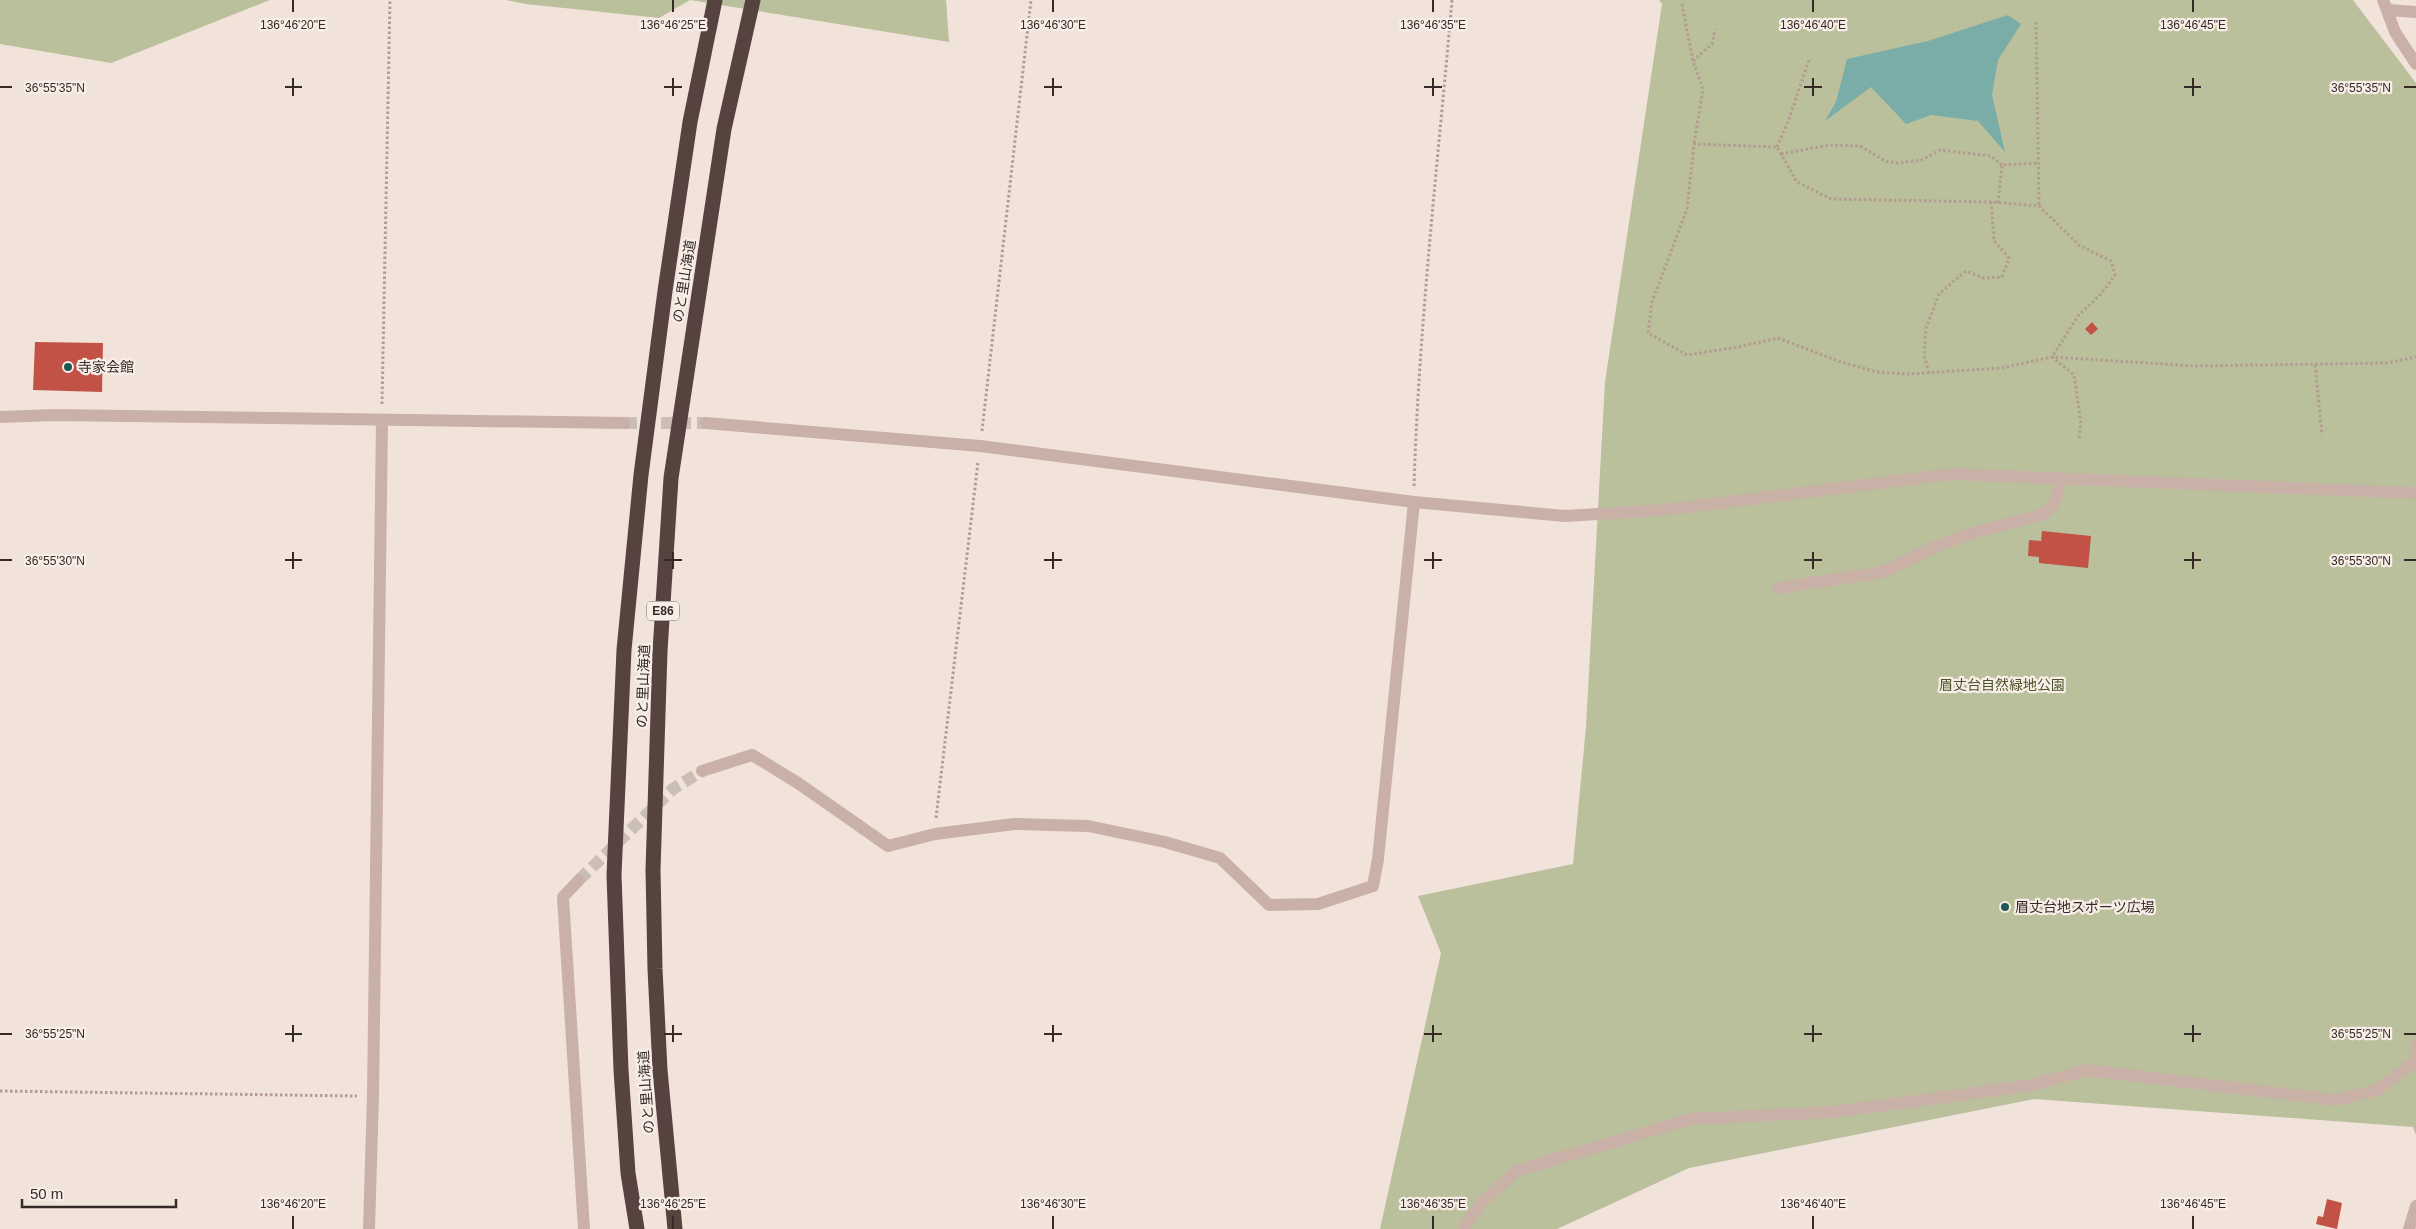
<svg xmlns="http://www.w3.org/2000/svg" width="2416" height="1229" viewBox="0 0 2416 1229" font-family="Helvetica,'Noto Sans JP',sans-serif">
<rect width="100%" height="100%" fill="#f1e3da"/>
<!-- green -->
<path fill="#b9c09b" d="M0,0H270L111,63L0,44Z
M506,0H946L949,42L690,0L659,18L526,4Z
M1659,0H2353L2416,83V1135L2413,1127L2034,1099L1689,1168L1557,1229H1380L1441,953L1418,896L1573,864L1586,727L1605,382L1662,4Z"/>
<!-- water -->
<path fill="#7aada8" d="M2008,15L2021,24L1998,60L1992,95L2005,152L1978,121L1931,115L1906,124L1871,87L1825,121L1836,102L1847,59L1928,41Z"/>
<!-- building -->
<path fill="#c35246" d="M2092,322L2098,329L2091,335L2085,329Z
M35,342L103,343L102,392L33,390Z
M2042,531L2091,536L2088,568L2039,563V557L2028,556L2029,540L2041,541Z
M2327,1199L2342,1203L2337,1229L2316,1224L2318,1216L2323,1217Z"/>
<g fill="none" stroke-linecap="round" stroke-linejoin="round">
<!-- minor-tunnel -->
<path stroke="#cbbeb6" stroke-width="12" stroke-dasharray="12 6" stroke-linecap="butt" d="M625,423H706
M579,880L673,789L702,771"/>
<!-- path -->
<path stroke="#b49b91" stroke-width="3" stroke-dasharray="2.5 2.5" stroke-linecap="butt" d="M1682,4L1693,61L1703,89L1694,144
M2036,22L2039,206
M1693,61L1712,44L1715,29
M1777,147L1789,119L1809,60
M1781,154L1830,145L1860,146L1885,161L1898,163L1922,160L1940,150L1991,156L2002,165
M1998,203L2002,165L2039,163
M2315,365L2322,435
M1929,373L1924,355L1926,328L1939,294L1966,271L1983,278L2002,277L2009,258L1994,241L1991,202
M382,404L390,0
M982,431L1031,0
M2079,438L2081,424L2074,375L2052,357L2078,316L2101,294L2115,275L2111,261L2079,245L2039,206L1991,202L1831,199L1797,182L1777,147L1694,144L1687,209L1652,302L1648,333L1687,355L1738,347L1778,338L1838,361L1877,372L1908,374L2001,368L2052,357L2194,366L2386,363L2416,357
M1414,486C1419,324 1438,162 1452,0
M936,818L978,462
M0,1091L357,1096"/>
<!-- minor -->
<path stroke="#c9b1a7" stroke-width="12" d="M2383,0L2395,32L2416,64
M2388,10L2416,12
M0,417L54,415L625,423
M706,423L980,446L1414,502L1565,516L1664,510L1951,474L2416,493
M1778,588L1883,572L1941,544L1973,533L2043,514L2054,504L2062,479
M702,771L752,755L798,783L888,846L935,834L1014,824L1088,826L1165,842L1220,858L1269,905L1318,904L1373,886L1378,859L1414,502
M579,880L563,897L584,1229
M369,1229L373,1096L382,420
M1463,1229L1483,1201L1516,1171L1691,1119L1832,1112L2027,1086L2088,1070L2336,1100L2377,1090L2414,1062L2416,1046
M2409,1229L2416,1206"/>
<!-- highway -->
<path stroke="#56423e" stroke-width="15" d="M637,1229L628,1173L621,1070L614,875L624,650L641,475L665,291L690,122L715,0
M675,1229L660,1070L655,969L653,870L660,651L671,478L724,129L753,0"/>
</g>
<!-- ticks -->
<path fill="none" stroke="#352a27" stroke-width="2" d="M293,0V12M673,0V12M1053,0V12M1433,0V12M1813,0V12M2193,0V12M293,78V96M673,78V96M1053,78V96M1433,78V96M1813,78V96M2193,78V96M0,87H12M285,87H302M664,87H682M1044,87H1062M1424,87H1442M1804,87H1822M2184,87H2201M2404,87H2416M293,552V569M673,552V569M1053,552V569M1433,552V569M1813,552V569M2193,552V569M0,560H12M285,560H302M664,560H682M1044,560H1062M1424,560H1442M1804,560H1822M2184,560H2201M2404,560H2416M293,1025V1042M673,1025V1042M1053,1025V1042M1433,1025V1042M1813,1025V1042M2193,1025V1042M0,1034H12M285,1034H302M664,1034H682M1044,1034H1062M1424,1034H1442M1804,1034H1822M2184,1034H2201M2404,1034H2416M293,1216V1229M673,1216V1229M1053,1216V1229M1433,1216V1229M1813,1216V1229M2193,1216V1229"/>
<!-- markers -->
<g fill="#1e5651" stroke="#f9eee7" stroke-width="2">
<circle cx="68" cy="367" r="5"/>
<circle cx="2005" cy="907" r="5"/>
</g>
<g text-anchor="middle" stroke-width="4.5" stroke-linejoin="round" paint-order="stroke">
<!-- shield labels -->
<rect fill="#f9eee7" stroke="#706561" stroke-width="1" x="647" y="601.5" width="32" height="19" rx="4"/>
<g font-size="12" font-weight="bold" fill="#352a27">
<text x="663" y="615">E86</text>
</g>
<!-- street labels -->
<g font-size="14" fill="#352a27" stroke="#f9eee7">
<text transform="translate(684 281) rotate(-81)" y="5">のと里山海道</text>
<text transform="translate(643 686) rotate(-88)" y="5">のと里山海道</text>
<text transform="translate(646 1092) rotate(-94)" y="5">のと里山海道</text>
</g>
<!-- poi labels -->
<g font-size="14" fill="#352a27" stroke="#f9eee7" text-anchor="start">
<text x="78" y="372">寺家会館</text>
<text x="2015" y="912">眉丈台地スポーツ広場</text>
</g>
<!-- park labels -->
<g font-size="14" fill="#4a532c" stroke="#f9eee7">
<text x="2002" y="690">眉丈台自然緑地公園</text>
</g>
</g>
<g font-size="12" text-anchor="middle" fill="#352a27" stroke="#f9eee7" stroke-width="4.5" stroke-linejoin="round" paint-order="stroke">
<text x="293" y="29">136°46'20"E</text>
<text x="673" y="29">136°46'25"E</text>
<text x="1053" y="29">136°46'30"E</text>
<text x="1433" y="29">136°46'35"E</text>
<text x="1813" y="29">136°46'40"E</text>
<text x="2193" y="29">136°46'45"E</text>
<text x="55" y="92">36°55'35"N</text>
<text x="2361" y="92">36°55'35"N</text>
<text x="55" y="565">36°55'30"N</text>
<text x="2361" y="565">36°55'30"N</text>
<text x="55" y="1038">36°55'25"N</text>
<text x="2361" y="1038">36°55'25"N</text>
<text x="293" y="1208">136°46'20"E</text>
<text x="673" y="1208">136°46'25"E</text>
<text x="1053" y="1208">136°46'30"E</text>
<text x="1433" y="1208">136°46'35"E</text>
<text x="1813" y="1208">136°46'40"E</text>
<text x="2193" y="1208">136°46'45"E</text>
</g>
<!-- scale -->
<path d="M22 1199v8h154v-8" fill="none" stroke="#352a27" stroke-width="2.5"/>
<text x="30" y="1199" font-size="15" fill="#352a27" stroke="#f9eee7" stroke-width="4" paint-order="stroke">50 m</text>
</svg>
